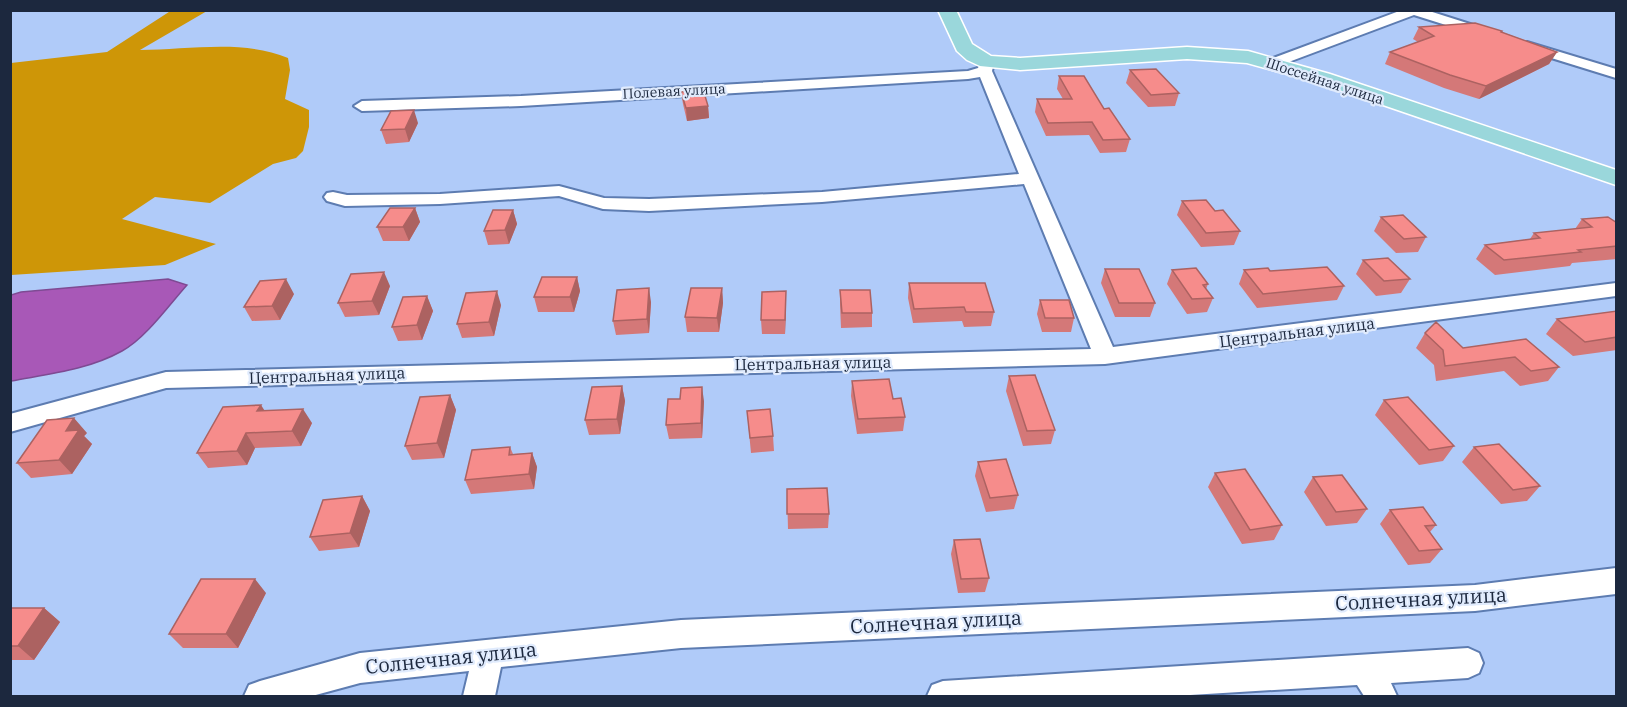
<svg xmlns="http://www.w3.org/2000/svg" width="1627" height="707" viewBox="0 0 1627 707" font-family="'IBM Plex Serif',serif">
<rect width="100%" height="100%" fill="#b0cbf9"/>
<!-- green -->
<path fill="#ce9607" d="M172,10L207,11L140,50C187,50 244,39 288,58L290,70L285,99L309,110V127L303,151L296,158L273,164L210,203L155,197L122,219L216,244L165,265L11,275V63L107,52Z"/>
<!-- water -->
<path fill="#a858b7" stroke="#7e4a93" stroke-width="1.5" d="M168,279L187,285C170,304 145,339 122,351C88,370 48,374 11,381V295L21,292Z"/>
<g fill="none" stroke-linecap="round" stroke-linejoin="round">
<defs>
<path id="minor" d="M1402,10H1426L1489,30L1491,33L1484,37L1414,15L1278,66L1273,67L1266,63L1268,60Z
M1527,42L1616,69V78L1522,49L1520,46Z
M987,58L994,62L992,71L1113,347L1616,283V296L1105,364L166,388L10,432V414L166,372L1091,349L1024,184L822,202L649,211L603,209L559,196L440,204L345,206L327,201L324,197L327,193L333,192L347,195L440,194L559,186L604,198L649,199L822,192L1019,174L980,77L968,79L521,106L362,111L354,106L362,101L521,96L968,71L978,68L982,59Z
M1616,568V594L1475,611L681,648L501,667L495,696H463L469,671L360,683L312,696H244L249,685L260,681L360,653L681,620L1475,585Z
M1468,648L1479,653L1483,663L1479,673L1468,678L1391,683L1397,696H1364L1357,685L1174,696H927L932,685L943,681Z"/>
<path id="major" d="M938,10H956L972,44L991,56L1020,58L1187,47L1248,51L1330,74L1616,170V185L1316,82L1247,63L1187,59L1020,70L980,66L967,60L957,51Z"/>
</defs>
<!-- minor casing -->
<use href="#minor" stroke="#5d7cb1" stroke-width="4"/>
<!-- major casing -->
<use href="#major" stroke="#fff" stroke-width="3"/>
<!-- minor -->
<use href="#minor" fill="#fff" fill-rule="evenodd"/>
<!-- major -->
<use href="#major" fill="#9ad7db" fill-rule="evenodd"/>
</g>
<!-- wall -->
<path fill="#d47878" d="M1419,27L1502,32L1557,52L1549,64L1479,99L1444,88L1385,64L1390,52L1418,42L1413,39Z
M1130,70L1179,93L1175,106L1148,107L1126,83Z
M1059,76L1104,109L1130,139L1126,152L1100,153L1089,135L1046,136L1035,112L1037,99H1063L1057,89Z
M681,92L708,106L709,118L687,121L683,104Z
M418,123L409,142L386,144L381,130Z
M1182,201L1215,211L1240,231L1234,245L1201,247L1177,215Z
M415,208L420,222L409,241H383L377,227Z
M513,210L517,224L509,244L488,245L484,231Z
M1381,217L1426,237L1418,252L1396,253L1374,231Z
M1582,219L1617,223V259L1572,263L1570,266L1495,275L1476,259L1485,245L1530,239L1534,233L1575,229Z
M1363,260L1410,279L1401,293L1376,296L1356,274Z
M1105,269L1155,303L1150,317H1115L1101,283Z
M1172,270L1208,284L1206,289L1213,298L1207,312L1187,314L1167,284Z
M1244,270L1270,271L1344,286L1337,300L1257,308L1239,284Z
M577,277L580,291L574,312H538L534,297Z
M909,283L994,312L991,326L964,327L962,321L913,323L908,298Z
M390,286L379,315L345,317L338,303Z
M722,288L723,303L719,332H687L685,317Z
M840,290L872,313V327L841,328L840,305Z
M294,294L280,320L252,321L244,307Z
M427,296L433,311L422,340L398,341L392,327Z
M1040,300L1074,318L1071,332H1042L1037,314Z
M651,302L649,333L616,335L613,321Z
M501,305L494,336L462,338L457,324Z
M786,306L785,334H762L761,320Z
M1617,311V350L1573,356L1546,334L1557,319Z
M1425,333L1463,348L1526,339L1559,367L1548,381L1520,386L1504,371L1436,381L1434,365L1416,348Z
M1009,376L1055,430L1051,444L1023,446L1006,391Z
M852,381L893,399L905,417L903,431L857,434L851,396Z
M622,386L625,401L620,434L589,435L585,420Z
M450,395L456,410L444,458L412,460L405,446Z
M1384,400L1454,446L1443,461L1419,465L1375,415Z
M704,401L702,438L669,439L666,425Z
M264,411L312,423L301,446L255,448L247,465L208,468L197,453Z
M747,411L773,436L774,451L751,453Z
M87,433L84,436L92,444L72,474L31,478L17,463Z
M510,447L513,454L532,453L537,467L534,489L471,494L465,480Z
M1474,447L1540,486L1527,501L1501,504L1462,462Z
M978,462L1018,495L1014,509L986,512L975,476Z
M1215,473L1282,525L1274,540L1242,544L1208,487Z
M1313,477L1367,509L1357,523L1326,526L1304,492Z
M787,489L829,514L828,528L788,529Z
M362,496L370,511L359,547L319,551L310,537Z
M1390,510L1436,525L1430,532L1442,549L1430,563L1408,565L1380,524Z
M954,540L989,578L985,592L958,593L951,554Z
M266,593L238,648H183L169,634Z
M10,608H44L60,622L34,660H10Z"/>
<!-- shaded-wall -->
<path fill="#ac6261" d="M1557,52L1549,64L1479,99L1486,86Z
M708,106L709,118L687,121L686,108Z
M414,110L418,123L409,142L405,129Z
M415,208L420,222L409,241L403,227Z
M513,210L517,224L509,244L505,230Z
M384,272L390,286L379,315L372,301Z
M577,277L580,291L574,312L570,297Z
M286,279L294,294L280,320L272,306Z
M649,288L651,302L649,333L647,319Z
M722,288L723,303L719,332L717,318Z
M497,291L501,305L494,336L489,322Z
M786,291V306L785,334V320Z
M427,296L433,311L422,340L417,325Z
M622,386L625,401L620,434L617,419Z
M702,387L704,401L702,438L701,423Z
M450,395L456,410L444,458L437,443Z
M261,405L270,419L257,411Z
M303,409L312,423L301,446L292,431Z
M74,418L87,433L84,436L92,444L72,474L59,460L66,431Z
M246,433L255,448L247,465L237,451Z
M532,453L537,467L534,489L529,474Z
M362,496L370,511L359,547L350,533Z
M255,579L266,593L238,648L226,634Z
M44,608L60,622L34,660L18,646Z"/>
<!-- building -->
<path fill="#f68c8b" stroke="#ac6261" stroke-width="1.5" d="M1475,23L1502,31L1501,32L1557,52L1486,86L1450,75L1390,52L1434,36L1419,27Z
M1156,69L1179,93L1151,95L1130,70Z
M1059,76H1084L1104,109L1109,108L1130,139L1103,140L1092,122L1048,123L1037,99H1072Z
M703,89L708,106L686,108L681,92Z
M414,110L405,129L381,130L391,111Z
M1206,200L1215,211L1223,210L1240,231L1206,233L1182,201Z
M390,208H415L403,227H377Z
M493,210H513L505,230L484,231Z
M1403,215L1426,237L1404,239L1381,217Z
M1608,217L1617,223V246L1578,250L1581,252L1504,260L1485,245L1540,238L1534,233L1592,227L1582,219Z
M1388,258L1410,279L1384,281L1363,260Z
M1327,267L1344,286L1263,294L1244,270L1268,268L1270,271Z
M1196,268L1208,284L1203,285L1213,298L1192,299L1172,270Z
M1105,269H1139L1155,303H1119Z
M384,272L372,301L338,303L351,274Z
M542,277H577L570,297H534Z
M286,279L272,306L244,307L260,281Z
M909,283H985L994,312H966L964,307L914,309Z
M649,288L647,319L613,321L617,290Z
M691,288H722L717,318L685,317Z
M840,290H870L872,313H842Z
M497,291L489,322L457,324L466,293Z
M786,291L785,320H761L762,292Z
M427,296L417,325L392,327L403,297Z
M1040,300H1069L1074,318H1045Z
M1617,311V337L1585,342L1557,319Z
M1436,322L1463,348L1526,339L1559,367L1531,371L1515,357L1445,366L1443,350L1425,333Z
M1035,375L1055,430L1027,431L1009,376Z
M889,379L893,399L901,398L905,417L858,419L852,381Z
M622,386L617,419L585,420L592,387Z
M702,387L701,423L666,425L668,399H680L681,388Z
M450,395L437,443L405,446L420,397Z
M1408,397L1454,446L1429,450L1384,400Z
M261,405L257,411L303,409L292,431L246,433L237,451L197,453L223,407Z
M770,409L773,436L750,438L747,411Z
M74,418L66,431L79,430L59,460L17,463L47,420Z
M1499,444L1540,486L1513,490L1474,447Z
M510,447L509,455L532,453L529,474L465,480L472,450Z
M1006,459L1018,495L990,498L978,462Z
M1245,469L1282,525L1250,530L1215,473Z
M1342,475L1367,509L1336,512L1313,477Z
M827,488L829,514H787V489Z
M362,496L350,533L310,537L323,500Z
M1423,507L1436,525L1425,526L1442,549L1419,551L1390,510Z
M980,539L989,578L961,579L954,540Z
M201,579H255L226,634H169Z
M10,608H44L18,646H10Z"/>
<g text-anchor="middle" stroke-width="4.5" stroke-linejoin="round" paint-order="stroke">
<!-- far-street labels -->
<g font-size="14" fill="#1c283e" stroke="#e0ebfd">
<text transform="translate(1325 81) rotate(18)" y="5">Шоссейная улица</text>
<text transform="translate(674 91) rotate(-3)" y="5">Полевая улица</text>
</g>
<!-- street labels -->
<g font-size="16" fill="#1c283e" stroke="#e0ebfd">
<text transform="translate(1297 332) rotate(-7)" y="6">Центральная улица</text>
<text transform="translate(813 363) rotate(-1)" y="6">Центральная улица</text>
<text transform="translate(327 375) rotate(-2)" y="6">Центральная улица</text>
</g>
<!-- near-street labels -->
<g font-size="20" fill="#1c283e" stroke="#e0ebfd">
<text transform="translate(1421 599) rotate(-3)" y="7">Солнечная улица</text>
<text transform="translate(936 622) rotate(-3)" y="7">Солнечная улица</text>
<text transform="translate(451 658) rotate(-6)" y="7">Солнечная улица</text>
</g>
</g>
<!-- border -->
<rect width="1627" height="707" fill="none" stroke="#1c283e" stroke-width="24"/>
</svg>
